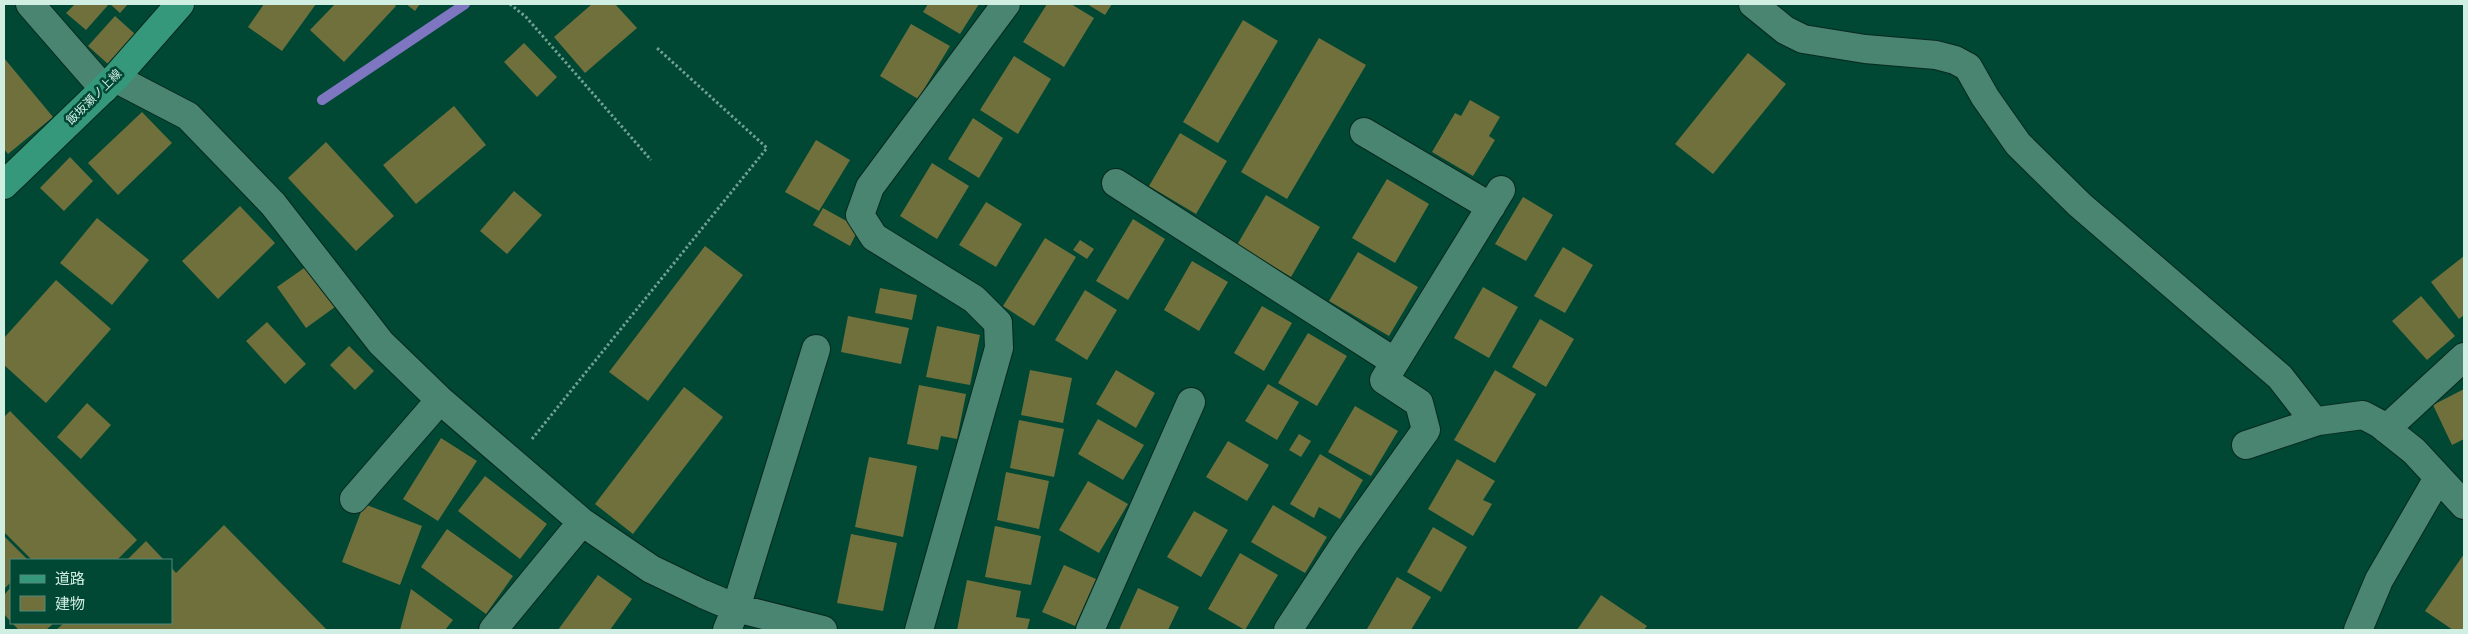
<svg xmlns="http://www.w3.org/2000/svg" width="2468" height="634" viewBox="0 0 2468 634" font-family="'Titillium Web','Noto Sans JP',sans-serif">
<rect width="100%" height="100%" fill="#004734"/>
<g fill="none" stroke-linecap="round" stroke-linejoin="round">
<!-- stream -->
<path stroke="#7e76c0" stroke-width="10" d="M322,100L465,4"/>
</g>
<!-- building -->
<path fill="#70703c" d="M75,4H109L86,30L66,13Z
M110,4H128L120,13Z
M264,4H316L282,51L248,27Z
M335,4H394L396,6L344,62L310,30Z
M406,4H420L415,11Z
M592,4H615L637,28L585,73L554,37Z
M928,4H979L960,34L923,12Z
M1047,4H1071L1094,18L1064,67L1023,42Z
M1087,4H1112L1105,15Z
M115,16L135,34L108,64L88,46Z
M1243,20L1278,41L1218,143L1183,122Z
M911,24L950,46L918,99L880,76Z
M1319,38L1366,65L1287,199L1241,172Z
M524,43L557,77L537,97L504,62Z
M1748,53L1786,84L1713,174L1675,144Z
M1014,56L1051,79L1018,134L980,110Z
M4,58L53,117L8,154L4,149Z
M1470,100L1500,117L1489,136L1495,140L1473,176L1432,152L1455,113L1461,116Z
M454,106L486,145L416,204L383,165Z
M142,112L172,143L118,195L88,163Z
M973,118L1003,138L979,178L948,159Z
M1180,133L1227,161L1196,214L1149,186Z
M816,140L850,160L819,211L785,192Z
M326,142L394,216L356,251L288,178Z
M70,157L93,181L64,211L40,188Z
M932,163L969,186L937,239L900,216Z
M1387,179L1429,204L1395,263L1352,238Z
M514,191L542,215L507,254L480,231Z
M1266,195L1320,227L1291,277L1237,245Z
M1523,197L1553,215L1526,261L1495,244Z
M986,202L1022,224L996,267L959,245Z
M240,206L275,243L218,299L182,261Z
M823,208L859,228L850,246L813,225Z
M97,218L149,260L112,305L60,263Z
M1133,219L1165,239L1128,300L1096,281Z
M1045,238L1076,257L1034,326L1003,306Z
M1080,240L1094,249L1087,259L1073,250Z
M705,246L743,275L648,401L609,372Z
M1563,247L1593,265L1565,313L1534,296Z
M1358,252L1418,287L1389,336L1329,301Z
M2464,256V315L2459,319L2431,282Z
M1192,261L1228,282L1199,331L1164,310Z
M307,266L335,307L306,328L277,287Z
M56,280L111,329L46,403L4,365V338Z
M1483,287L1518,307L1489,358L1454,338Z
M880,288L917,295L912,320L875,313Z
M1085,290L1117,310L1087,360L1055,340Z
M2421,296L2455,336L2427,360L2392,321Z
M1262,306L1292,323L1264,371L1234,353Z
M848,316L909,328L901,364L841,352Z
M1540,319L1574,339L1546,387L1512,367Z
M267,322L306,364L285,384L246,341Z
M937,326L980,335L970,385L926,377Z
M1308,333L1347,356L1317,406L1278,383Z
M349,346L374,371L355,390L330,365Z
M1030,370L1072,378L1063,423L1021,415Z
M1116,370L1155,393L1136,428L1096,404Z
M1495,370L1536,394L1495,463L1454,440Z
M1268,384L1299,402L1277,440L1245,421Z
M919,385L966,394L957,439L941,436L938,450L907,444Z
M684,387L723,417L633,534L595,504Z
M2464,389V439L2452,445L2433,405Z
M87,403L111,425L81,459L57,437Z
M1355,406L1398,431L1371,476L1328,452Z
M10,411L137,540L117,560H32L4,532V417Z
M1098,419L1144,445L1123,480L1078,454Z
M1019,420L1064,429L1054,477L1010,468Z
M1299,434L1311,441L1301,457L1289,450Z
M441,438L477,461L438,521L403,499Z
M1228,441L1269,465L1247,501L1206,477Z
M1320,454L1363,480L1340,519L1319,507L1314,518L1290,504Z
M869,457L917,466L903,537L855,527Z
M1457,459L1495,481L1483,500L1492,504L1473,536L1428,509Z
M1006,472L1049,481L1039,529L997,520Z
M485,476L547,524L520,559L458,511Z
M1088,481L1128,504L1099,553L1059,530Z
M364,504L422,526L400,585L342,562Z
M1273,505L1327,537L1305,573L1251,542Z
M1194,511L1228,530L1201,577L1167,557Z
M224,525L327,630H56L64,623H171V567L176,573Z
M995,526L1041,536L1031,585L985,577Z
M1433,527L1467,547L1441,592L1407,572Z
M447,529L513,576L486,614L421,567Z
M851,534L897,543L883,611L837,603Z
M4,536L28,560H11V582L4,589Z
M146,541L164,560H127Z
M1240,553L1278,575L1245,630L1208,609Z
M2464,554V630H2453L2425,611Z
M1064,565L1096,579L1075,626L1042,612Z
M598,575L632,599L610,630H558Z
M1397,577L1431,597L1411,630H1370L1367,629Z
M967,580L1021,591L1016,617L1030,619L1027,630H957Z
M11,587V622L4,614V595Z
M1138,588L1179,607L1168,630H1119Z
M411,589L453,620L445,630H400Z
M1601,595L1647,626L1644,630H1577Z
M12,623H54L46,630H19Z"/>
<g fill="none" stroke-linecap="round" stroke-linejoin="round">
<defs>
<path id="minor" d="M30,4L104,89
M1753,4L1785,30L1803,39L1865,49L1936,55L1955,60L1968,67L1985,97L2018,144L2080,205L2280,377L2315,422
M115,78L188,116L273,204L381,343L440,400L582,522L651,569L703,594L736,608L823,630
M1364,132L1491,207
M1116,183L1395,362
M2386,429L2464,357
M2246,445L2318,421L2363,415L2380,424L2414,451L2464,505
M354,499L440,400
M493,630L582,522
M727,630L736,608L816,349
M919,630L999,348L998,323L974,299L874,237L860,215L870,187L1006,4
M1090,630L1191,402
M1288,630L1346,542L1426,430L1419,403L1384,380L1501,190
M2358,630L2379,580L2438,478"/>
<path id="major" d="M4,185L115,78L180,4"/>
</defs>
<!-- minor casing -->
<use href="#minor" stroke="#08291e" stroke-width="30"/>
<!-- major casing -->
<use href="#major" stroke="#08291e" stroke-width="30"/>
<!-- path -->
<path stroke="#70a191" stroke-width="3" stroke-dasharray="2.5 2.5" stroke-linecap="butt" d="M510,4L526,17L651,160
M532,439L767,148L657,48"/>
<!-- minor -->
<use href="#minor" stroke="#498570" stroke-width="28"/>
<!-- major -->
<use href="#major" stroke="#36987a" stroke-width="28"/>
</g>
<g text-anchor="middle" stroke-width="5" stroke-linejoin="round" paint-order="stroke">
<!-- street labels -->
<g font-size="12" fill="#d0eee2" stroke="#004734">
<text transform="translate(94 97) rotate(-45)" y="4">飯坂瀬ノ上線</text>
</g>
</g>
<!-- border -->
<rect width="2468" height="634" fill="none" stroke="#d0eee2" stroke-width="10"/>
<!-- legend -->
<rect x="10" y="559" width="162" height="65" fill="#004734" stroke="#538a7a"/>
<rect x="20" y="575" width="25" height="8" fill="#36987a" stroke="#538a7a"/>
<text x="55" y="584" font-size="15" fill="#d0eee2">道路</text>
<rect x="20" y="596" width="25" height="15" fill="#70703c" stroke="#538a7a"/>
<text x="55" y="609" font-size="15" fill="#d0eee2">建物</text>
</svg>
